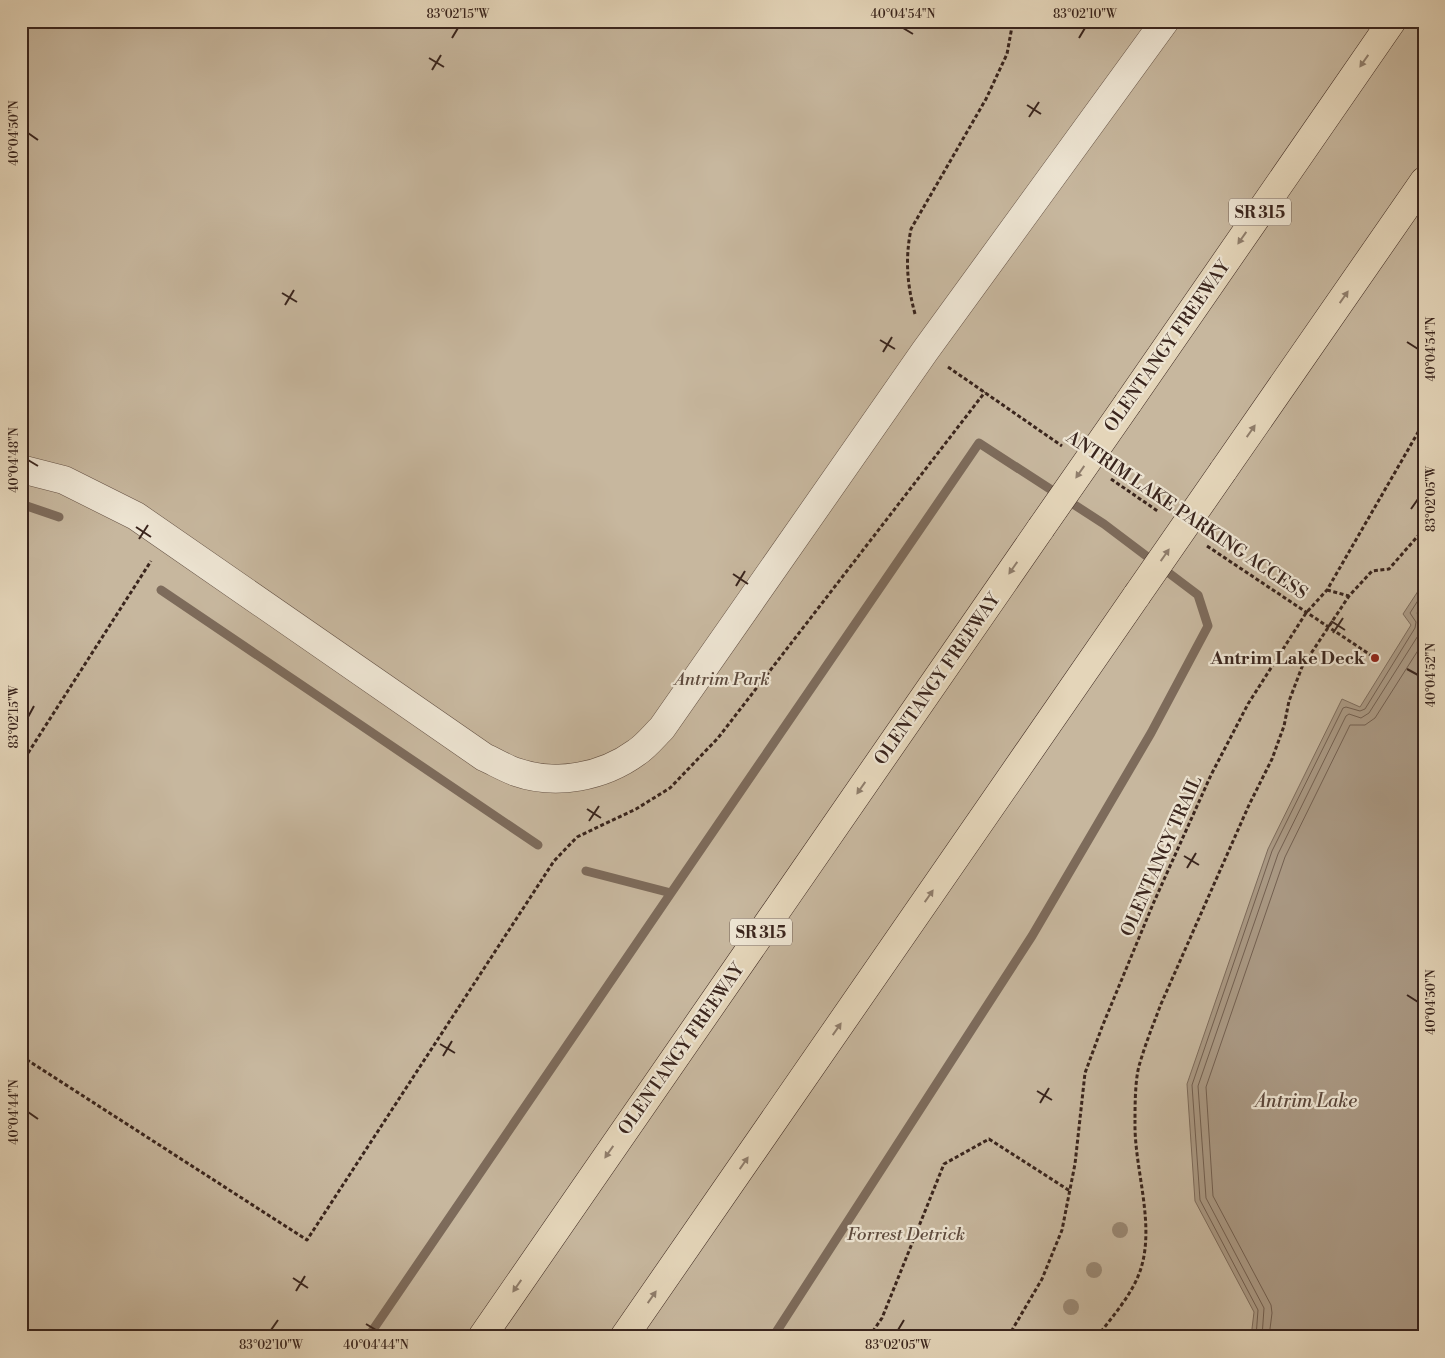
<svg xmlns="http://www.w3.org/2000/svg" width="1445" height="1358" viewBox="0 0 1445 1358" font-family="'Libre Bodoni',serif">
<rect width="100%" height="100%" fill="#e4d5b9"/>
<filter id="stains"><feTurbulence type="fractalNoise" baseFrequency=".004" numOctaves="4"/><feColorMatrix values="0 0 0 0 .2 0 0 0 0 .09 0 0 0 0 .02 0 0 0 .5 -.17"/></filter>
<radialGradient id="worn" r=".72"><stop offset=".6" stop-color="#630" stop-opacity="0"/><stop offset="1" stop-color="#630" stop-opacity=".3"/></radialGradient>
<!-- green -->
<path fill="#c7b79e" stroke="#806e5e" d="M21,21H1424V1337H21Z"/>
<!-- water -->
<path fill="#aa9984" stroke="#7d6b5b" d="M1424,582V1337H1251L1254,1312L1195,1201L1187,1084L1268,849L1342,699L1360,707L1411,625L1403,614Z"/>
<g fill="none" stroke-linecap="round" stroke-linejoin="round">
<!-- shore -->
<path stroke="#725f50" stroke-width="1" d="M1256,1337L1258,1310L1200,1200L1192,1085L1272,851L1343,708L1346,707L1360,711L1365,709L1415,628L1416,622L1410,613L1424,591
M1262,1337L1264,1308L1206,1198L1198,1086L1278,854L1346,716L1349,714L1361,718L1369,713L1421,631L1422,622L1417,613L1424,603
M1269,1337L1272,1313L1271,1305L1213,1196L1206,1087L1285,857L1350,725H1365L1375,718L1424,641"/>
<!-- stream -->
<path stroke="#7d6b5b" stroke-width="9" d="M21,504L59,517
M161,590L538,845
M586,871L671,893L979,443L1104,524L1198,595L1208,626L1151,733L1032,936L773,1337
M368,1337L671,893"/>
<defs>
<path id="minor" d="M21,469L64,480L136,516L484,757C495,762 505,768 516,772C556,786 603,777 637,752C646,746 654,736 662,728L925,351L1165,21"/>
<path id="highway" d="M1128,403L1392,21
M1223,471L1424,181
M482,1337L1041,528
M624,1337L1137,595"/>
</defs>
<!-- minor casing -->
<use href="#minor" stroke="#645144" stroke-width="29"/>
<!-- highway casing -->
<use href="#highway" stroke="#3a251d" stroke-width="29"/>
<!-- path -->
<path stroke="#3a251d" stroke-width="3" stroke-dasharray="4 2.5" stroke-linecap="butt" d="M915,314C907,284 905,259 911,229L986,99L1007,54L1013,21
M948,367L1062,446
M1111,479L1159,512
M1207,546L1375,658
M1327,590L1349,596
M21,764L151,561
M21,1056L307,1240L554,861L577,837L636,809L670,788L718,738L985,392
M869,1337L882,1318L944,1164L989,1139L1070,1191
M1008,1337L1042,1279L1062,1230L1075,1164L1085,1073L1102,1027L1153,904L1211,775L1248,704L1306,613L1327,590L1424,422
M1097,1337C1112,1317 1130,1297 1139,1274C1157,1227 1134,1170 1135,1122C1135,1106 1135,1081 1139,1066C1145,1045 1153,1025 1161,1004L1249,805L1272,759L1284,726L1289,701L1302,667L1349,596L1372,571L1389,569L1424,529"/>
<!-- minor -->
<use href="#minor" stroke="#ede4d2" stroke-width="28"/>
<!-- highway -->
<use href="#highway" stroke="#e4d5b9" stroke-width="28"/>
<defs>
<path id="highway-bridge" d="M1041,528L1128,403
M1137,595L1223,471"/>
</defs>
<!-- highway-bridge casing -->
<use href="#highway-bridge" stroke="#3a251d" stroke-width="29" stroke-linecap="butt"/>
<!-- highway-bridge -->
<use href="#highway-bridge" stroke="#e4d5b9" stroke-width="28"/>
</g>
<!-- trees -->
<g fill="#9a8975">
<circle cx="1120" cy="1230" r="8"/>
<circle cx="1094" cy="1270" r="8"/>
<circle cx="1071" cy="1307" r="8"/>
</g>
<!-- one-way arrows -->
<defs><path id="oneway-solid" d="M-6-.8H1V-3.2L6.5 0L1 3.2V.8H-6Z" transform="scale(1.25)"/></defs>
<g fill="#8f7d6b">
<use href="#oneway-solid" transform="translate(1364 61) rotate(125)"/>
<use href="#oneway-solid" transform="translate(1242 238) rotate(125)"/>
<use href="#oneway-solid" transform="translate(1344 297) rotate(-55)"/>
<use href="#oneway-solid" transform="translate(1251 431) rotate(-55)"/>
<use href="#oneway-solid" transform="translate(1080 472) rotate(125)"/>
<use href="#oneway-solid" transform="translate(1165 555) rotate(-55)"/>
<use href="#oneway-solid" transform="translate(1013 568) rotate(125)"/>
<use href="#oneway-solid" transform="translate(861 788) rotate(125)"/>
<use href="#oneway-solid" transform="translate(929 896) rotate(-55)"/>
<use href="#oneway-solid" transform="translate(837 1029) rotate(-55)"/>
<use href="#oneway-solid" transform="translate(609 1152) rotate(125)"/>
<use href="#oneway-solid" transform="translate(744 1163) rotate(-55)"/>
<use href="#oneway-solid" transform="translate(517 1286) rotate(125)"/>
<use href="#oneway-solid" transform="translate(652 1297) rotate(-55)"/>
</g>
<!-- ticks -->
<path fill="none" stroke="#3a251d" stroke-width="2" d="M903,28L913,34M452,38L458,28M1079,38L1085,28M429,58L444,67M432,70L441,55M1027,105L1041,114M1029,117L1039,102M28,133L38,140M282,293L297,302M285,305L294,290M880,340L895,349M1407,342L1418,349M883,352L892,337M28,460L38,466M1411,509L1418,499M136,527L151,537M139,539L148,525M733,574L748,584M736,586L745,571M1331,621L1345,630M1333,633L1343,618M1407,669L1418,675M28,717L34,706M587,809L601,818M589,821L599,806M1184,856L1199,865M1187,868L1196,853M1407,995L1418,1002M440,1044L455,1053M443,1056L452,1041M1037,1091L1052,1100M1040,1103L1049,1088M28,1112L38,1119M293,1278L308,1288M296,1291L305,1276M366,1324L376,1330M271,1330L278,1320M898,1330L904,1320"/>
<!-- markers -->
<circle fill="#8f2418" stroke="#ede4d2" stroke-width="2" cx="1375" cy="658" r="5"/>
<g text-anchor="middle" stroke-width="4.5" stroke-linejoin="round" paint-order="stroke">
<!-- shield labels -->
<g fill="#ede4d2" stroke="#705e53" stroke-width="1">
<rect x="1229" y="198.5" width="62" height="27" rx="4"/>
<rect x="730" y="918.5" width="62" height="27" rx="4"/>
</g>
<g font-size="16" font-weight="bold" fill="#3a251d">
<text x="1260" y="218">SR 315</text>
<text x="761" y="938">SR 315</text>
</g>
<!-- street labels -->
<g font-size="18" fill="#3a251d" stroke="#ede4d2">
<text transform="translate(1167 346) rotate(-55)" y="6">OLENTANGY FREEWAY</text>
<text transform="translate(1187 515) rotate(34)" y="6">ANTRIM LAKE PARKING ACCESS</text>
<text transform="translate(937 679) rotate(-55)" y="6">OLENTANGY FREEWAY</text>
<text transform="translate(1161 856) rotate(-66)" y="6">OLENTANGY TRAIL</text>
<text transform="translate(681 1049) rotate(-55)" y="6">OLENTANGY FREEWAY</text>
</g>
<!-- poi labels -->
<g font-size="18" font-weight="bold" fill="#3a251d" stroke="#ede4d2" text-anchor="end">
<text x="1365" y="664">Antrim Lake Deck</text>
</g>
<!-- park labels -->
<g font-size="18" font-style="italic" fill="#5d4a3d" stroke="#ede4d2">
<text x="722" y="685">Antrim Park</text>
<text x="906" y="1240">Forrest Detrick</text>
</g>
<!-- water labels -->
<g font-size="19" font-style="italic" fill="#5c483c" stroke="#ede4d2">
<text x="1306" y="1107">Antrim Lake</text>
</g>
</g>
<!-- margin -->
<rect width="1445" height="1358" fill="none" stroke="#e4d5b9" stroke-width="55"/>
<rect x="28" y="28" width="1390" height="1302" fill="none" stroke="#3a251d" stroke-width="2"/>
<g font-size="12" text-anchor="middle" fill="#3a251d">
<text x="458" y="18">83°02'15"W</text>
<text x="903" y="18">40°04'54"N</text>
<text x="1085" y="18">83°02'10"W</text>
<text transform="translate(14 133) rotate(-90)" y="4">40°04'50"N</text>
<text transform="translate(1431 349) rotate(-90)" y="4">40°04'54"N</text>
<text transform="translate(14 460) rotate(-90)" y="4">40°04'48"N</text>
<text transform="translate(1431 499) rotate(-90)" y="4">83°02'05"W</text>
<text transform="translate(1431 675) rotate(-90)" y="4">40°04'52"N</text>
<text transform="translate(14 717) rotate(-90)" y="4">83°02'15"W</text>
<text transform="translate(1431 1002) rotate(-90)" y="4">40°04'50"N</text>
<text transform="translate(14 1112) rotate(-90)" y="4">40°04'44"N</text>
<text x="271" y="1349">83°02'10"W</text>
<text x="376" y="1349">40°04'44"N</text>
<text x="898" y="1349">83°02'05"W</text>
</g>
<rect width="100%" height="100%" filter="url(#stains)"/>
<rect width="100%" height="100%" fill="url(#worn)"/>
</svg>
